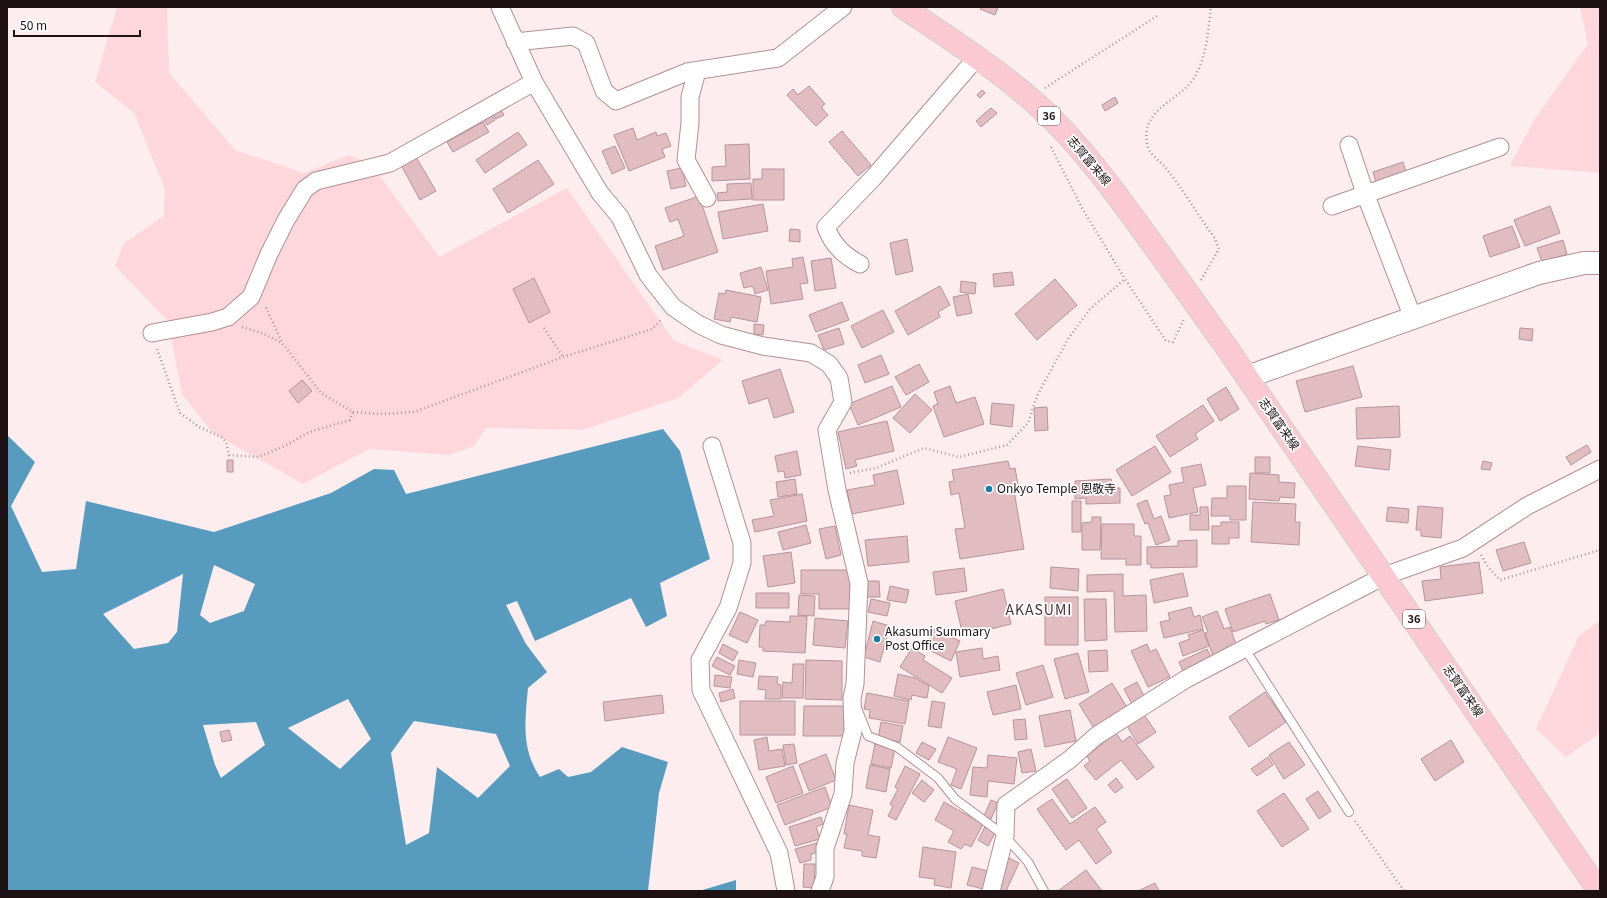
<svg xmlns="http://www.w3.org/2000/svg" width="1607" height="898" viewBox="0 0 1607 898" font-family="Georgia,'Noto Sans JP',serif">
<rect width="100%" height="100%" fill="#fdedef"/>
<!-- green -->
<path fill="#fed7dc" d="M117,7H167L169,73L235,150L304,173L349,155L371,164L439,257L567,188L673,340L723,360L678,398L582,430L486,428L473,447L449,455L369,449L303,484L213,433L182,394L168,321L115,266L124,243L164,216L165,189L134,113L95,82Z
M1580,7H1600V173L1510,166L1534,120L1588,44Z
M1600,620V733L1566,757L1536,729L1579,636Z"/>
<!-- water -->
<path fill="#579cbf" fill-rule="evenodd" d="M663,429L680,451L710,559L660,583L667,616L646,627L631,598L535,641L517,601L506,605L526,644L547,672L528,688C525,720 521,749 540,777L559,769L568,777L591,772L622,747L668,762L659,793L648,891H7V435L35,462L11,506L42,572L76,569L86,501L214,532L331,493L374,469L394,470L406,494ZM214,565L255,584L244,611L210,623L200,615ZM183,574L177,632L168,643L134,649L103,614ZM348,699L371,739L340,769L288,728ZM414,721L496,734L510,766L478,798L437,767L429,833L406,845L391,753ZM256,722L265,745L221,778L215,765L203,725Z
M736,880V891H699Z"/>
<!-- building -->
<path fill="#e1bdc2" stroke="#b79499" d="M981,7H998L995,15L980,9Z
M809,86L825,104L821,107L828,115L816,126L787,95L793,89L798,95Z
M982,90L985,93L980,98L977,95Z
M1115,97L1118,103L1105,111L1102,105Z
M991,108L997,113L981,127L976,121Z
M501,110L504,115L496,119L493,115Z
M492,116L495,120L487,125L484,120Z
M483,122L489,132L453,152L447,142Z
M633,128L637,140L656,132L657,136L666,133L671,146L662,149L665,157L629,171L614,135Z
M842,131L871,165L858,176L829,142Z
M518,132L527,145L485,173L476,160Z
M749,144L750,179L712,181V167L726,166L725,145Z
M615,146L625,168L612,174L602,151Z
M416,157L436,191L420,200L401,165Z
M538,160L554,184L508,213L493,189Z
M1403,162L1406,172L1376,182L1373,172Z
M682,168L686,186L671,189L667,171Z
M762,169H784V200H753V179H762Z
M751,183L752,199L718,201L717,193L727,192V184Z
M699,196L718,252L663,270L655,246L684,236L678,219L670,222L665,208Z
M763,204L768,231L723,239L718,212Z
M1550,206L1560,233L1525,246L1514,220Z
M1512,226L1520,247L1490,257L1483,236Z
M790,229L800,230V242L789,241Z
M907,239L913,271L896,275L890,243Z
M1563,240L1567,254L1542,262L1537,248Z
M803,257L808,283L800,284L803,299L771,304L766,271L793,267L792,259Z
M831,258L836,288L815,291L811,261Z
M761,267L768,290L755,294L753,286L744,288L740,273Z
M1012,272L1014,285L994,287L993,274Z
M534,278L550,312L529,323L513,289Z
M1055,279L1077,305L1037,340L1015,314Z
M961,281L976,283L975,294L960,292Z
M940,286L950,305L938,312L940,317L908,335L895,311Z
M726,290L761,297L757,322L731,317L730,322L714,319L719,293L725,294Z
M968,294L972,313L957,316L953,297Z
M842,302L849,320L816,332L809,315Z
M883,310L894,332L862,348L851,326Z
M754,324L764,325L763,335L754,334Z
M839,328L844,344L824,350L818,335Z
M1520,328L1533,329L1532,341L1519,339Z
M881,355L889,374L865,383L858,365Z
M919,364L929,382L906,395L895,377Z
M1353,366L1362,397L1305,412L1296,381Z
M780,369L794,412L774,418L768,398L749,404L742,381Z
M302,380L312,391L298,403L289,391Z
M892,386L901,407L858,425L849,404Z
M950,386L956,403L975,397L984,424L944,437L933,406L938,404L934,392Z
M1226,387L1239,409L1220,421L1207,399Z
M915,394L932,410L910,433L893,418Z
M992,403L1014,405L1012,427L990,424Z
M1203,405L1214,421L1195,434L1198,439L1170,457L1156,436Z
M1399,406L1400,437L1357,439L1356,408Z
M1047,407L1048,430L1035,431L1034,408Z
M887,421L894,451L855,460L857,466L846,469L838,432Z
M1587,445L1591,452L1571,465L1566,457Z
M1155,446L1171,472L1132,496L1116,470Z
M1358,446L1391,450L1389,470L1355,466Z
M797,451L801,475L785,478L784,471L778,472L775,456Z
M1255,457H1270V473H1255Z
M227,460H233V472H227Z
M1008,461L1010,469L1015,468L1018,485H1013L1024,549L960,559L955,529L965,528L959,493L951,495L949,482L954,481L952,470Z
M1483,461L1492,463L1490,470L1481,469Z
M1201,464L1206,485L1193,488L1198,512L1169,518L1164,496L1171,495L1169,485L1184,482L1181,468Z
M897,470L904,504L852,514L847,490L875,485L873,475Z
M1250,473L1279,475V482L1295,483L1294,498L1280,497L1279,501L1249,499Z
M795,479L797,494L778,497L776,482Z
M1111,479L1112,488H1120V503L1086,504V498L1075,499V481Z
M1227,486H1246V520H1230V516H1211L1212,498H1227Z
M802,494L807,521L755,532L752,520L774,516L770,500Z
M1147,500L1154,519L1161,516L1170,540L1156,545L1148,523L1145,524L1137,504Z
M1072,501H1081V532H1072Z
M1253,502L1296,504L1295,522H1300L1299,545L1251,542Z
M1418,506L1443,508L1441,538L1421,536V530H1416Z
M1200,507H1208L1209,530H1190V515H1200Z
M1388,507L1409,509L1408,523L1386,521Z
M1092,517H1101L1100,550H1082V523L1092,522Z
M1221,522H1239V538H1229V544H1212V526H1221Z
M1102,524H1134V536H1141V565H1126V559H1101Z
M806,525L811,543L783,550L778,532Z
M835,526L841,555L826,559L819,529Z
M907,536L909,562L868,566L865,540Z
M1197,540V567L1151,568V564H1147V547L1178,546V541Z
M1524,542L1531,563L1503,571L1496,550Z
M791,552L795,583L768,587L763,556Z
M1479,562L1483,593L1425,601L1422,581L1441,579L1440,567Z
M1051,567L1079,569L1078,591L1050,588Z
M964,568L967,591L936,595L933,572Z
M801,570H848L854,609H819V594H801Z
M1183,573L1188,596L1154,603L1150,580Z
M1123,574V596L1146,595L1147,631L1115,632L1114,591L1087,592V575Z
M866,581H879L880,597H866Z
M890,586L909,590L906,603L887,600Z
M1003,589L1011,624L963,636L955,601Z
M756,593H789V608H756Z
M1270,594L1279,620L1266,624L1265,621L1233,632L1225,609Z
M799,595L815,596L814,616L798,615Z
M1045,597H1078V645H1045Z
M871,599L890,603L887,616L868,612Z
M1084,599H1106L1107,640L1085,641Z
M1191,607L1194,617L1200,615L1203,629L1164,638L1160,622L1170,620L1168,613Z
M1217,611L1224,629L1230,627L1237,647L1213,656L1205,633L1208,632L1202,617Z
M740,612L758,620L747,643L729,635Z
M790,616H807L805,653L763,651V647H759L760,625H765L766,621L790,622Z
M815,618L848,621L845,648L813,645Z
M873,621L890,626L880,662L864,657Z
M934,629L960,641L951,661L925,648Z
M1203,630L1209,646L1183,656L1179,643L1190,639L1188,635Z
M723,644L738,652L733,661L719,653Z
M1147,644L1150,652L1156,649L1170,677L1148,687L1131,651Z
M912,648L925,656L923,660L952,678L942,693L900,667Z
M982,648L983,659L998,656L1000,670L960,677L956,652Z
M1207,649L1211,657L1183,671L1179,662Z
M1107,650L1108,671L1089,672L1088,651Z
M1078,653L1089,692L1065,699L1054,659Z
M717,657L735,666L730,675L712,666Z
M739,660L756,663L753,677L737,674Z
M806,660L842,661V700L805,699Z
M793,664H804L803,698H782L783,682L792,683Z
M1043,665L1053,697L1026,705L1016,673Z
M898,674L915,678L929,686L927,698L912,695L911,700L894,696Z
M715,675L732,677L730,688L714,686Z
M759,676L778,677L777,684L781,685V699H765L766,690L758,689Z
M1137,682L1146,700L1133,706L1124,689Z
M1112,683L1128,709L1095,730L1079,704Z
M1016,685L1021,709L993,715L987,692Z
M733,689L735,698L721,702L719,693Z
M1265,692L1286,722L1249,747L1229,717Z
M867,693L909,701L905,724L869,718L870,710L864,709Z
M662,695L664,713L605,721L603,702Z
M740,701H795V735H740Z
M932,701L945,703L941,728L928,726Z
M804,706H844V736H803Z
M1070,710L1076,741L1045,747L1039,716Z
M1144,715L1156,732L1138,744L1127,726Z
M1025,719L1027,739L1015,740L1013,720Z
M881,722L903,726L900,742L878,738Z
M229,730L232,740L222,742L220,732Z
M1116,733L1122,742L1130,736L1154,767L1137,780L1121,760L1096,780L1084,766L1090,761L1087,756Z
M767,737L769,751L782,749L785,766L759,770L754,740Z
M948,737L977,748L961,789L951,785L957,769L938,762Z
M1451,740L1464,762L1435,781L1421,759Z
M922,742L936,749L929,760L916,753Z
M1289,742L1305,765L1284,779L1269,755Z
M794,744L797,763L786,765L783,745Z
M875,744L895,748L891,768L871,764Z
M1031,749L1036,771L1022,773L1018,752Z
M826,754L836,780L809,791L799,765Z
M988,755L1017,758L1014,784L988,781L987,797L970,795L973,767L987,768Z
M1268,757L1273,765L1257,776L1251,769Z
M870,765L890,769L886,792L866,788Z
M793,766L803,793L776,803L766,777Z
M905,766L920,774L896,820L888,816L893,806L890,804L898,789L895,787Z
M1116,778L1123,787L1115,793L1108,785Z
M1067,779L1087,808L1072,818L1052,789Z
M922,780L934,790L924,802L912,793Z
M825,787L832,807L785,825L777,805Z
M1318,791L1331,811L1319,819L1306,799Z
M1284,793L1309,829L1282,847L1257,811Z
M1052,799L1070,824L1095,807L1106,822L1096,829L1112,852L1096,864L1079,840L1066,850L1037,809Z
M991,800L998,803L991,819L984,816Z
M944,802L983,824L971,847L965,844L961,849L948,842L954,831L935,820Z
M849,805L873,810L868,835L880,837L876,858L862,856V851L844,848L847,834H844Z
M821,817L823,824L816,827L820,839L795,846L789,827Z
M985,827L995,833L988,846L978,840Z
M817,843L819,852L811,854V860L800,863L795,849Z
M923,847L956,852L951,888L934,885L935,879L919,877Z
M1009,858L1019,863L1006,891H1001L995,888Z
M804,864H815L814,888L803,887Z
M972,867L988,871L983,889L967,885Z
M1086,870L1102,891H1058Z
M1155,883L1159,891H1138Z"/>
<g fill="none" stroke-linecap="round" stroke-linejoin="round">
<defs>
<path id="lane" d="M1245,649L1349,812
M857,708L868,736L897,747L938,778L955,799L1005,836L1028,862L1044,891"/>
<path id="street" d="M500,7L534,82L600,193L620,217L648,275L673,307L698,324L721,335L763,346L811,353L829,364L839,378L843,402L827,430L837,490L859,583L855,684L852,698L853,731L845,763L843,794L825,848V877L820,891
M515,42L573,36L586,43L604,91L616,101L687,72L778,58L843,7
M697,71L690,97V123L686,160L707,198
M1349,145L1366,196L1413,318
M1332,206L1500,147
M860,264C844,256 832,244 826,227L874,177L978,56
M152,333L212,322L228,317L251,297L269,254L286,220L305,189L316,181L390,163L534,82
M712,446L742,543V563L728,608L700,660L701,690L779,853L786,891
M991,891L1005,836L1006,805L1069,760L1096,736L1186,679L1384,576L1463,548L1527,506L1600,469"/>
<path id="secondary" d="M1247,377L1539,273L1584,263H1600"/>
<path id="primary" d="M903,7C953,41 1003,72 1046,113C1091,156 1126,208 1162,257
M1227,348L1599,891"/>
</defs>
<!-- lane casing -->
<use href="#lane" stroke="#b39094" stroke-width="10"/>
<!-- street casing -->
<use href="#street" stroke="#b39094" stroke-width="19"/>
<!-- secondary casing -->
<use href="#secondary" stroke="#b39094" stroke-width="24"/>
<!-- primary casing -->
<use href="#primary" stroke="#d2d0d0" stroke-width="24"/>
<!-- path -->
<path stroke="#a7999b" stroke-width="2.5" stroke-dasharray="1 3" stroke-linecap="butt" d="M1045,88L1157,16
M1051,147L1082,208L1125,279
M1201,280L1219,249L1214,237C1197,214 1183,189 1165,167C1159,160 1148,154 1147,143C1141,108 1180,101 1194,78C1207,56 1208,31 1211,7
M242,327L264,334L282,343
M544,328L563,357
M157,349L180,413L199,427L221,437L226,442L229,455L258,457L285,446L309,432L350,420L353,412L321,393L283,344L265,306
M353,412L379,414L414,412L563,357L652,329L662,319
M850,473L876,468L924,448L959,457L1007,445L1028,423L1037,396L1068,339L1090,309L1125,279L1166,341L1173,342L1184,319
M1481,555L1488,567L1500,580L1600,550
M1355,821L1404,891"/>
<!-- lane -->
<use href="#lane" stroke="#fff" stroke-width="8"/>
<!-- street -->
<use href="#street" stroke="#fff" stroke-width="17"/>
<!-- secondary -->
<use href="#secondary" stroke="#fff" stroke-width="22"/>
<!-- primary -->
<use href="#primary" stroke="#fac9d1" stroke-width="22"/>
<defs>
<path id="primary-bridge" d="M1162,257L1227,348"/>
</defs>
<!-- primary-bridge casing -->
<use href="#primary-bridge" stroke="#d2d0d0" stroke-width="24" stroke-linecap="butt"/>
<!-- primary-bridge -->
<use href="#primary-bridge" stroke="#fac9d1" stroke-width="22"/>
</g>
<!-- markers -->
<g fill="#137ea7" stroke="#fff" stroke-width="1.5">
<circle cx="989" cy="489" r="4"/>
<circle cx="877" cy="639" r="4"/>
</g>
<g text-anchor="middle" stroke-width="3.5" stroke-linejoin="round" paint-order="stroke">
<!-- shield labels -->
<g fill="#fff" stroke="#62595a" stroke-width="1">
<rect x="1038" y="107" width="22" height="18" rx="3"/>
<rect x="1403" y="610" width="22" height="18" rx="3"/>
</g>
<g font-size="11" font-weight="bold" fill="#1e1214">
<text x="1049" y="120">36</text>
<text x="1414" y="623">36</text>
</g>
<!-- street labels -->
<g font-size="12" fill="#1e1214" stroke="#fff">
<text transform="translate(1089 161) rotate(50)" y="4">志賀富来線</text>
<text transform="translate(1279 424) rotate(55)" y="4">志賀富来線</text>
<text transform="translate(1463 691) rotate(55)" y="4">志賀富来線</text>
</g>
<!-- poi labels -->
<g font-size="12" fill="#1e1214" stroke="#fff" text-anchor="start">
<text x="997" y="493">Onkyo Temple 恩敬寺</text>
<text x="885" y="636">Akasumi Summary<tspan x="885" dy="14">Post Office</tspan></text>
</g>
<!-- quarter labels -->
<g font-size="14" letter-spacing="1" fill="#4e3135" stroke="#fff">
<text x="1039" y="615">AKASUMI</text>
</g>
</g>
<!-- border -->
<rect width="1607" height="898" fill="none" stroke="#1e1214" stroke-width="16"/>
<!-- scale -->
<path d="M14 30v6h126v-6" fill="none" stroke="#1e1214" stroke-width="2"/>
<text x="20" y="30" font-size="12" fill="#1e1214" stroke="#ffffff" stroke-width="3" paint-order="stroke">50 m</text>
</svg>
